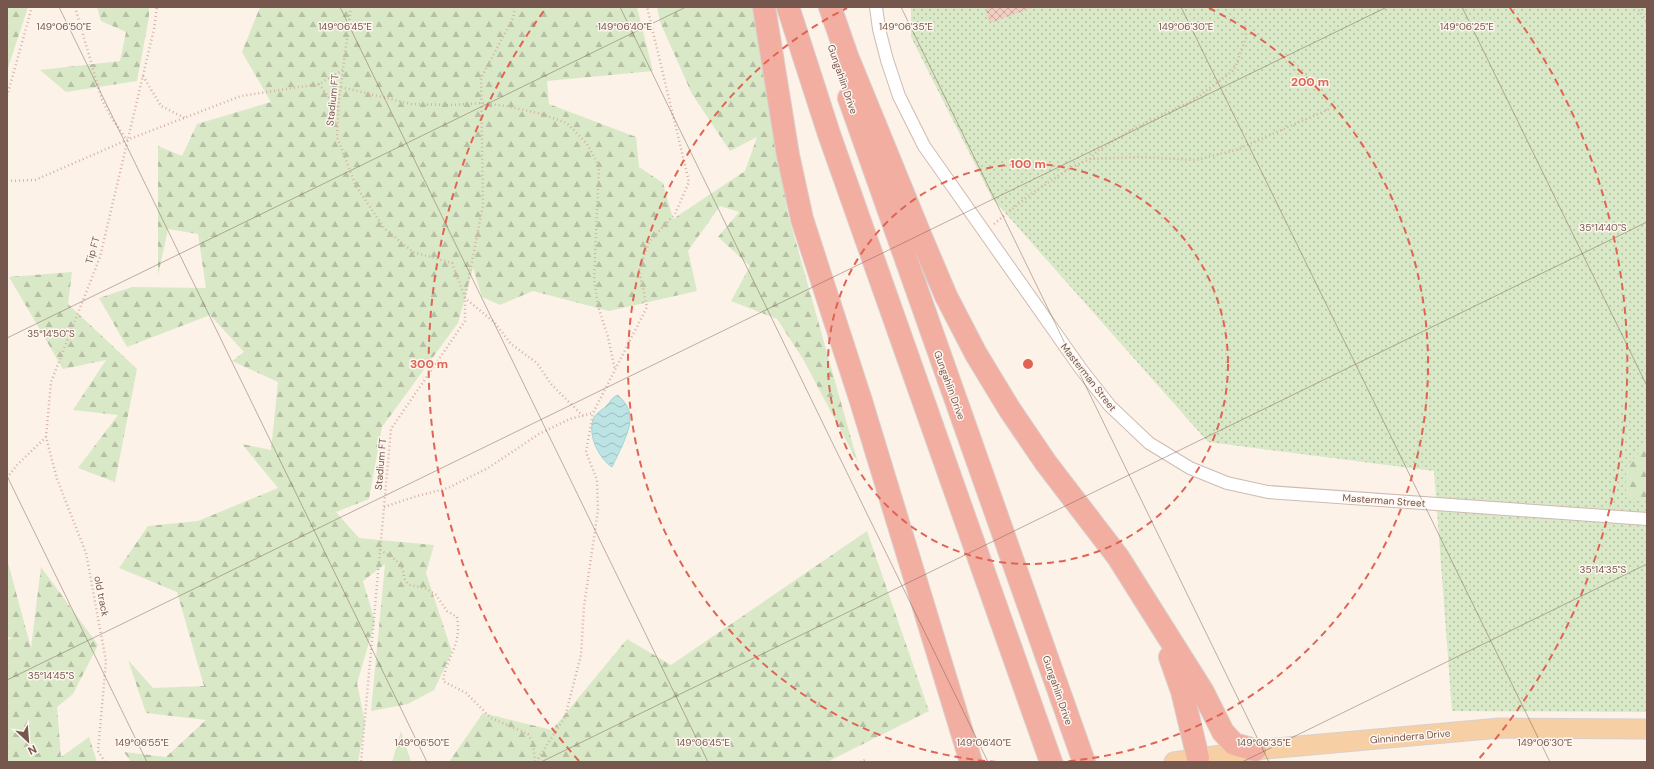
<svg xmlns="http://www.w3.org/2000/svg" width="1654" height="769" viewBox="0 0 1654 769" font-family="'DM Sans',sans-serif">
<defs>
<pattern id="grass-dots" width="8" height="8" patternUnits="userSpaceOnUse"><rect width="8" height="8" fill="#d9e9c7"/><path d="M2 2h.1M6 6h.1" fill="none" stroke="#b5c0a4" stroke-width="1.8" stroke-linecap="round"/></pattern>
<pattern id="forest-firs" width="22" height="20" patternUnits="userSpaceOnUse"><rect width="22" height="20" fill="#d9e9c7"/><path d="M5 1l3.5 6h-7zM16 11l3.5 6h-7z" fill="#b5c0a4"/></pattern>
<pattern id="water-waves" width="16" height="10" patternUnits="userSpaceOnUse"><rect width="16" height="10" fill="#bde4e5"/><path d="M0 5q4-4 8 0t8 0" fill="none" stroke="#9ebcbc"/></pattern>
<pattern id="building-cross-hatch" width="8" height="8" patternUnits="userSpaceOnUse"><rect width="8" height="8" fill="#f0cec1"/><path d="M0 0l8 8M0 8l8-8" fill="none" stroke="#c7aa9f"/></pattern>
</defs>
<rect width="100%" height="100%" fill="#fcf2e8"/>
<!-- grass -->
<path fill="url(#grass-dots)" d="M911,7H1647V712L1452,711L1434,471L1208,442L992,198L911,37Z"/>
<!-- forest -->
<path fill="url(#forest-firs)" d="M7,7H28L7,71Z
M97,7H149V17L137,81L66,92L40,70L120,61L126,32L101,21Z
M260,7H637L653,71L547,81L549,104L636,137L639,167L663,183L673,219L745,171L757,137L730,151L692,94L660,22L657,7H753L788,214L858,463L803,359L777,319L731,301L750,266L718,237L739,212L720,206L688,251L697,291L609,311L533,291L500,305L482,297L473,268L458,323L382,427L369,499L336,512L359,538L434,545L426,573L452,652L434,690L408,704L371,711L385,564L363,581L375,622L357,683L365,723L358,762H131L124,752L166,757L206,720L146,713L128,660L153,688L204,686L177,592L119,568L148,526L198,521L278,488L242,444L271,450L278,382L232,361L244,352L210,315L127,347L99,298L132,287L206,288L198,234L168,229L158,276V146L182,156L197,124L271,102L242,52Z
M72,272L68,304L137,369L115,482L78,468L118,415L73,410L106,360L63,369L9,277Z
M1647,443V500L1626,498V467Z
M867,531L929,711L827,762H449L483,713L552,730L627,639L671,665Z
M7,559L31,648L41,567L98,645L73,694L57,707L61,757L89,737L97,762H7V640L13,638L7,637Z
M401,731L411,762H392Z"/>
<!-- water -->
<path fill="url(#water-waves)" stroke="#a4d4d6" d="M618,395C624,401 630,408 630,417C631,431 618,454 612,467C599,458 588,437 593,420C595,413 603,410 607,405C612,400 612,397 618,395Z"/>
<!-- building -->
<path fill="url(#building-cross-hatch)" d="M987,7H1032V8L990,23L986,11L988,10Z"/>
<g fill="none" stroke-linecap="round" stroke-linejoin="round">
<defs>
<path id="street" d="M876,7L879,29L887,60L899,96L924,146L1081,369L1110,406L1149,443L1190,468L1227,483L1268,492L1647,519"/>
<path id="primary" d="M1174,762L1255,750L1500,728L1647,729"/>
<path id="highway" d="M764,7L788,155L802,219L861,401L971,762
M788,7L829,134L1051,762
M830,7L847,56L921,237L946,296L976,354L1010,410L1046,463L1118,557L1203,692L1223,732L1234,744L1255,750
M849,98L1084,762
M1170,657L1182,691L1198,758"/>
</defs>
<!-- street casing -->
<use href="#street" stroke="#cfbbb1" stroke-width="14"/>
<!-- primary casing -->
<use href="#primary" stroke="#d8d0cd" stroke-width="21"/>
<!-- highway casing -->
<use href="#highway" stroke="#d8d0cd" stroke-width="24"/>
<!-- path -->
<path stroke="#d5b1a4" stroke-width="2.5" stroke-dasharray="1 3" stroke-linecap="butt" d="M75,7L102,100L113,120L127,140
M351,7L339,101L337,137L356,186L384,228L413,252L452,263L465,298V321L391,429L361,762
M515,7L513,18L481,78L483,205L465,298L495,323L511,344L537,363L551,384L583,416
M1636,7L1647,21
M143,76L161,106L185,118
M319,84L338,110
M341,87L411,104L450,105L482,103L506,106L538,113L567,123L587,144L599,166L594,279L598,306L608,337L615,370
M7,96L32,7
M1090,159L1097,151L1133,129L1192,101L1234,70L1246,38L1245,21
M7,181L35,180L127,140L241,96L319,84L343,70
M994,224L1027,197L1070,168L1090,159L1139,157L1196,160L1236,150L1329,109
M7,478L17,465L46,437
M384,507L417,496L448,488L488,468L539,434L570,419L593,413L647,307L639,270L649,242L675,214L689,182L647,7
M380,550C392,557 404,563 404,578L409,585L425,588L436,595L447,611L457,617C462,646 447,655 443,681L466,693L491,718L528,734L533,743L535,762
M105,762L98,751L106,661L86,553L57,479L46,437L51,382L100,257L154,29L157,7
M536,762L565,717L581,655L584,606L598,510L597,480L586,452L593,413
M860,762L865,760L867,762"/>
<!-- street -->
<use href="#street" stroke="#fff" stroke-width="12"/>
<!-- primary -->
<use href="#primary" stroke="#f7cfa4" stroke-width="19"/>
<!-- highway -->
<use href="#highway" stroke="#f3aea2" stroke-width="22"/>
</g>
<!-- ticks -->
<path fill="none" stroke="#75574d" stroke-width="1" stroke-opacity="0.45" d="M59,7L427,762M340,7L708,762M620,7L988,762M901,7L1269,762M1181,7L1550,762M1462,7L1647,386M7,338L686,7M7,476L147,762M7,680L1387,7M541,762L1647,222M1242,762L1647,564"/>
<!-- distance rings -->
<g fill="none" stroke="#e06353" stroke-width="2" stroke-dasharray="7 5">
<circle cx="1028" cy="364" r="200"/>
<path d="M997 762A399 399 0 0 1 847 8M1209 8A399 399 0 0 1 1059 762"/>
<path d="M579 761A599 599 0 0 1 546 8M1510 8A599 599 0 0 1 1477 761"/>
</g>
<g text-anchor="middle" stroke-width="3" stroke-linejoin="round" paint-order="stroke">
<!-- street labels -->
<g font-size="10" fill="#75574d" stroke="#fef6ef">
<text transform="translate(843 79) rotate(71)" y="4">Gungahlin Drive</text>
<text transform="translate(332 100) rotate(-84)" y="4">Stadium FT</text>
<text transform="translate(92 250) rotate(-74)" y="4">Tip FT</text>
<text transform="translate(1089 377) rotate(52)" y="4">Masterman Street</text>
<text transform="translate(950 385) rotate(70)" y="4">Gungahlin Drive</text>
<text transform="translate(380 464) rotate(-85)" y="4">Stadium FT</text>
<text transform="translate(1384 500) rotate(4)" y="4">Masterman Street</text>
<text transform="translate(102 596) rotate(79)" y="4">old track</text>
<text transform="translate(1058 690) rotate(71)" y="4">Gungahlin Drive</text>
<text transform="translate(1410 736) rotate(-5)" y="4">Ginninderra Drive</text>
</g>
</g>
<g font-size="10" text-anchor="middle" fill="#75574d" stroke="#fef6ef" stroke-width="3" stroke-linejoin="round" paint-order="stroke">
<text x="64" y="30">149°06'50"E</text>
<text x="345" y="30">149°06'45"E</text>
<text x="906" y="30">149°06'35"E</text>
<text x="1186" y="30">149°06'30"E</text>
<text x="1467" y="30">149°06'25"E</text>
<text x="625" y="30">149°06'40"E</text>
<text x="1603" y="231">35°14'40"S</text>
<text x="51" y="337">35°14'50"S</text>
<text x="1603" y="573">35°14'35"S</text>
<text x="51" y="679">35°14'45"S</text>
<text x="142" y="746">149°06'55"E</text>
<text x="422" y="746">149°06'50"E</text>
<text x="703" y="746">149°06'45"E</text>
<text x="984" y="746">149°06'40"E</text>
<text x="1264" y="746">149°06'35"E</text>
<text x="1545" y="746">149°06'30"E</text>
</g>
<circle cx="1028" cy="364" r="6" fill="#e06353" stroke="#fef6ef" stroke-width="2"/>
<g font-size="12" text-anchor="middle" font-weight="bold" fill="#e06353" stroke="#fef6ef" stroke-width="3" stroke-linejoin="round" paint-order="stroke">
<text x="1310" y="86">200 m</text>
<text x="1028" y="168">100 m</text>
<text x="429" y="368">300 m</text>
</g>
<!-- border -->
<rect width="1654" height="769" fill="none" stroke="#75574d" stroke-width="16"/>
<!-- north arrow -->
<g transform="translate(28 741) rotate(154)" stroke="#fef6ef" stroke-width="3" paint-order="stroke">
<path d="M0-3L7 15L0 10L-7 15Z" fill="#75574d"/>
<text y="-6" font-size="11" font-weight="bold" text-anchor="middle" fill="#75574d">N</text>
</g>
</svg>
